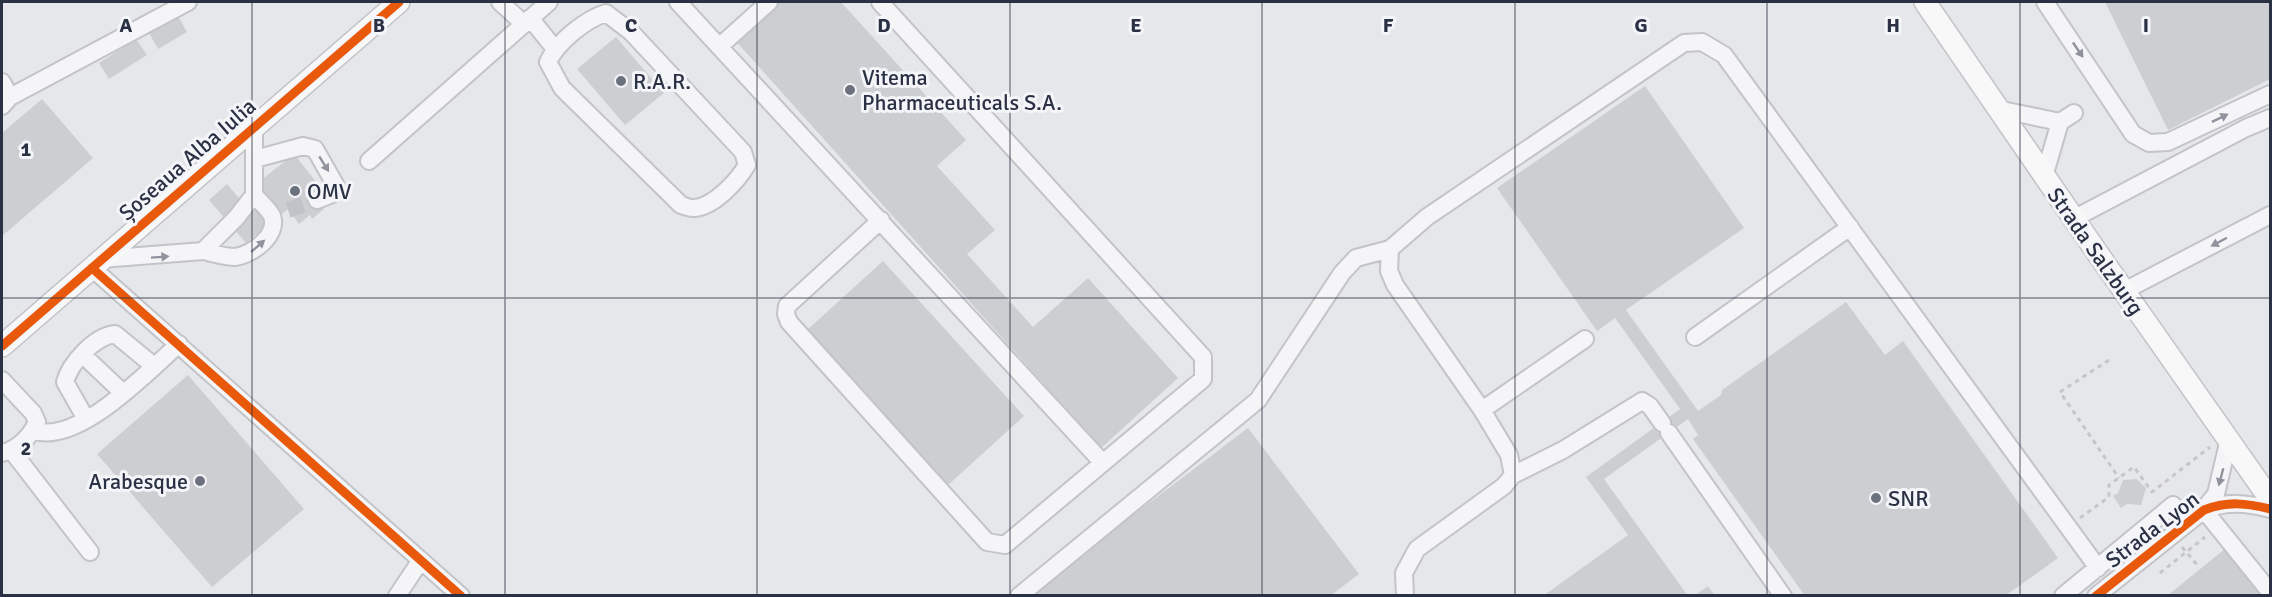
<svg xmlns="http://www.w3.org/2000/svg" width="2272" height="597" viewBox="0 0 2272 597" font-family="Signika,sans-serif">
<rect width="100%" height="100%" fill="#e6e7ea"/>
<!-- building -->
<path fill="#cdced2" d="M777,2H841L966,140L937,166L995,230L967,254L1033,327L1088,278L1178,378L1101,448L734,39Z
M2105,2H2270V79L2168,130Z
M178,16L187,32L158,49L149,33Z
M616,37L664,93L625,125L577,69Z
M136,39L147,55L109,79L99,63Z
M1645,86L1744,228L1626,310L1698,411L1721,395L1722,390L1846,302L1885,355L1903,341L2058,558L2005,596H1805L1693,439L1698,435L1688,419L1604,479L1688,596H1543L1628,535L1586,477L1680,409L1615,318L1597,331L1497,188Z
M42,99L93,158L2,236V133Z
M294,154L321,188L312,194L324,209L312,219L310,215L299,224L288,209L246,243L209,200L227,184L239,198Z
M883,261L1024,416L947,486L806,331Z
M188,375L304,509L212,587L97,454Z
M1248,428L1359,574L1330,596H1026Z
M2137,479L2146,488L2141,505L2127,504L2121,508L2113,496L2118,493L2123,480Z
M2226,548L2264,596H2167Z
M1708,586L1715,596H1694Z"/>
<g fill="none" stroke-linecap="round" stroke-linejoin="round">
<!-- minor-tunnel -->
<path stroke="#c1c3c9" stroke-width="16" stroke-dasharray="16 8" stroke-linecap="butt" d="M288,210L317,200"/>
<defs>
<path id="minor" d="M500,2L524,24
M678,2L1103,463
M880,2L1203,357V379L1005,545L987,542L789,322L786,314L787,306L881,220
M2045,2L2133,134L2149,143L2168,142L2270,94
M606,13L631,32L743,152L747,165C738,180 715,206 695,208C691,209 685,206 681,205L562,88L548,62C557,42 586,19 606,13Z
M530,18L555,49
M720,46L769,2
M2,82L10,97L2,106
M10,97L188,2
M1997,109L2060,122L2044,177
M2060,122L2074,113
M255,159L303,146L315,149L336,186L332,194L317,200
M369,161L549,2
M2073,219L2246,128L2270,118
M203,251C213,253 225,257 235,257C251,255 279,236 272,216C269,209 259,201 254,195
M101,259L203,251L236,218L254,195V126
M92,268L461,596
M2124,291L2270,215
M1695,337L1850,227
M83,355L123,393
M2,380L33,413L37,422C31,436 17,450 2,453
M1482,410L1585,339
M86,419L65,382C70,363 95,336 115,334L154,366
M33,430C77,447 148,371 179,344
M1669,433L1783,596
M12,451L90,552
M1513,475L1563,450L1642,401L1650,406L1662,423
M2204,509L2216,494L2229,439
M2204,510L2270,592
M397,596L421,560
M1019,596L1258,400L1342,273L1356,258L1390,249
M1405,596L1404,573L1417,549L1504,486L1513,475L1509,455L1482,410L1395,285L1389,271L1390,249L1427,217L1684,43L1702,42L1724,55L2098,568
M2063,596L2173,505L2187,522
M2096,596L2204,510C2228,501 2246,503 2270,509"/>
<path id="major" d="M1925,2L2096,251L2270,499
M2,346L399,2"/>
</defs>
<!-- minor casing -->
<use href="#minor" stroke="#c3c4c8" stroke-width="20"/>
<!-- major casing -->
<use href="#major" stroke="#c2c4c8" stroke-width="24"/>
<!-- path -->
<path stroke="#c5c5ca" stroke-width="3" stroke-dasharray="4.5 4.5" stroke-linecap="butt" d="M2109,360L2060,392L2119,478
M2080,518L2109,497V485L2134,467L2152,492L2210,447
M2182,547L2199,567
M2160,573L2205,537"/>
<!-- minor -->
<use href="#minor" stroke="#f5f5f7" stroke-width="16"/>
<!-- major -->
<use href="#major" stroke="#f8f8f8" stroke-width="21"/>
<defs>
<path id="cycleway" d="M92,268L461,596
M2,346L399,2
M2096,596L2204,510C2228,501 2246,503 2270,509"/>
</defs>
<!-- cycleway casing -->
<use href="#cycleway" stroke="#f4f5f9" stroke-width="13"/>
<!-- cycleway -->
<use href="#cycleway" stroke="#e8590c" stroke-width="9"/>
</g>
<!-- one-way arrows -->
<defs><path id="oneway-solid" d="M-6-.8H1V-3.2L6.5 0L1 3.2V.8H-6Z" transform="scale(1.5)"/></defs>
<g fill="#90939e">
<use href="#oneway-solid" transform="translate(2078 50) rotate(56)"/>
<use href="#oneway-solid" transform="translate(2220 118) rotate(-26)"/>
<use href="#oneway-solid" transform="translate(324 164) rotate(58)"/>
<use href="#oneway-solid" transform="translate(2219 242) rotate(152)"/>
<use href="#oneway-solid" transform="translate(258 246) rotate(-41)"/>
<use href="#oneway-solid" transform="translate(160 257) rotate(-4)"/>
<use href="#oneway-solid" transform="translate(2221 477) rotate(105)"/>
</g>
<!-- grid -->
<path fill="none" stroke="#2b3144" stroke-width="1.5" stroke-opacity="0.55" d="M252,2V596M505,2V596M757,2V596M1010,2V596M1262,2V596M1515,2V596M1767,2V596M2020,2V596M2,298H2270"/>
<!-- markers -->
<g fill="#6c717e" stroke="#f4f5f9" stroke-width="2">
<circle cx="621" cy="81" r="6"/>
<circle cx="850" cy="90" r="6"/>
<circle cx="295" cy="191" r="6"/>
<circle cx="200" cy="481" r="6"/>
<circle cx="1876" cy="498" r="6"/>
</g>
<g text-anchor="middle" stroke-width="6" stroke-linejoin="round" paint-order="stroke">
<!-- poi labels -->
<g font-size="22" fill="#2b3144" stroke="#f4f5f9" text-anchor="start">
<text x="862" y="85">Vitema<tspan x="862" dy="25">Pharmaceuticals S.A.</tspan></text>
<text x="633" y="89">R.A.R.</text>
<text x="307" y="199">OMV</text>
<text x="188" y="489" text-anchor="end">Arabesque</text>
<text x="1888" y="506">SNR</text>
</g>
<!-- street labels -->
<g font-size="22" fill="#2b3144" stroke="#f4f5f9">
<text transform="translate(187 159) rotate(-41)" y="8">Șoseaua Alba Iulia</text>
<text transform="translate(2096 251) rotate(55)" y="8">Strada Salzburg</text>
<text transform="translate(2152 529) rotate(-37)" y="8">Strada Lyon</text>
</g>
</g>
<g font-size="20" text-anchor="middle" font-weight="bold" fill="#2b3144" stroke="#f4f5f9" stroke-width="6" stroke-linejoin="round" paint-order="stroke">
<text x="126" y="32">A</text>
<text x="379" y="32">B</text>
<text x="631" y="32">C</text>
<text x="884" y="32">D</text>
<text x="1136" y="32">E</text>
<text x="1388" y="32">F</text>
<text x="1641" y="32">G</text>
<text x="1893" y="32">H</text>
<text x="2146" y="32">I</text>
<text x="26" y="156">1</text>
<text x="26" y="455">2</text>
</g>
<!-- border -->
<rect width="2272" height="597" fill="none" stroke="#2b3144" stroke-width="6"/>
</svg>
